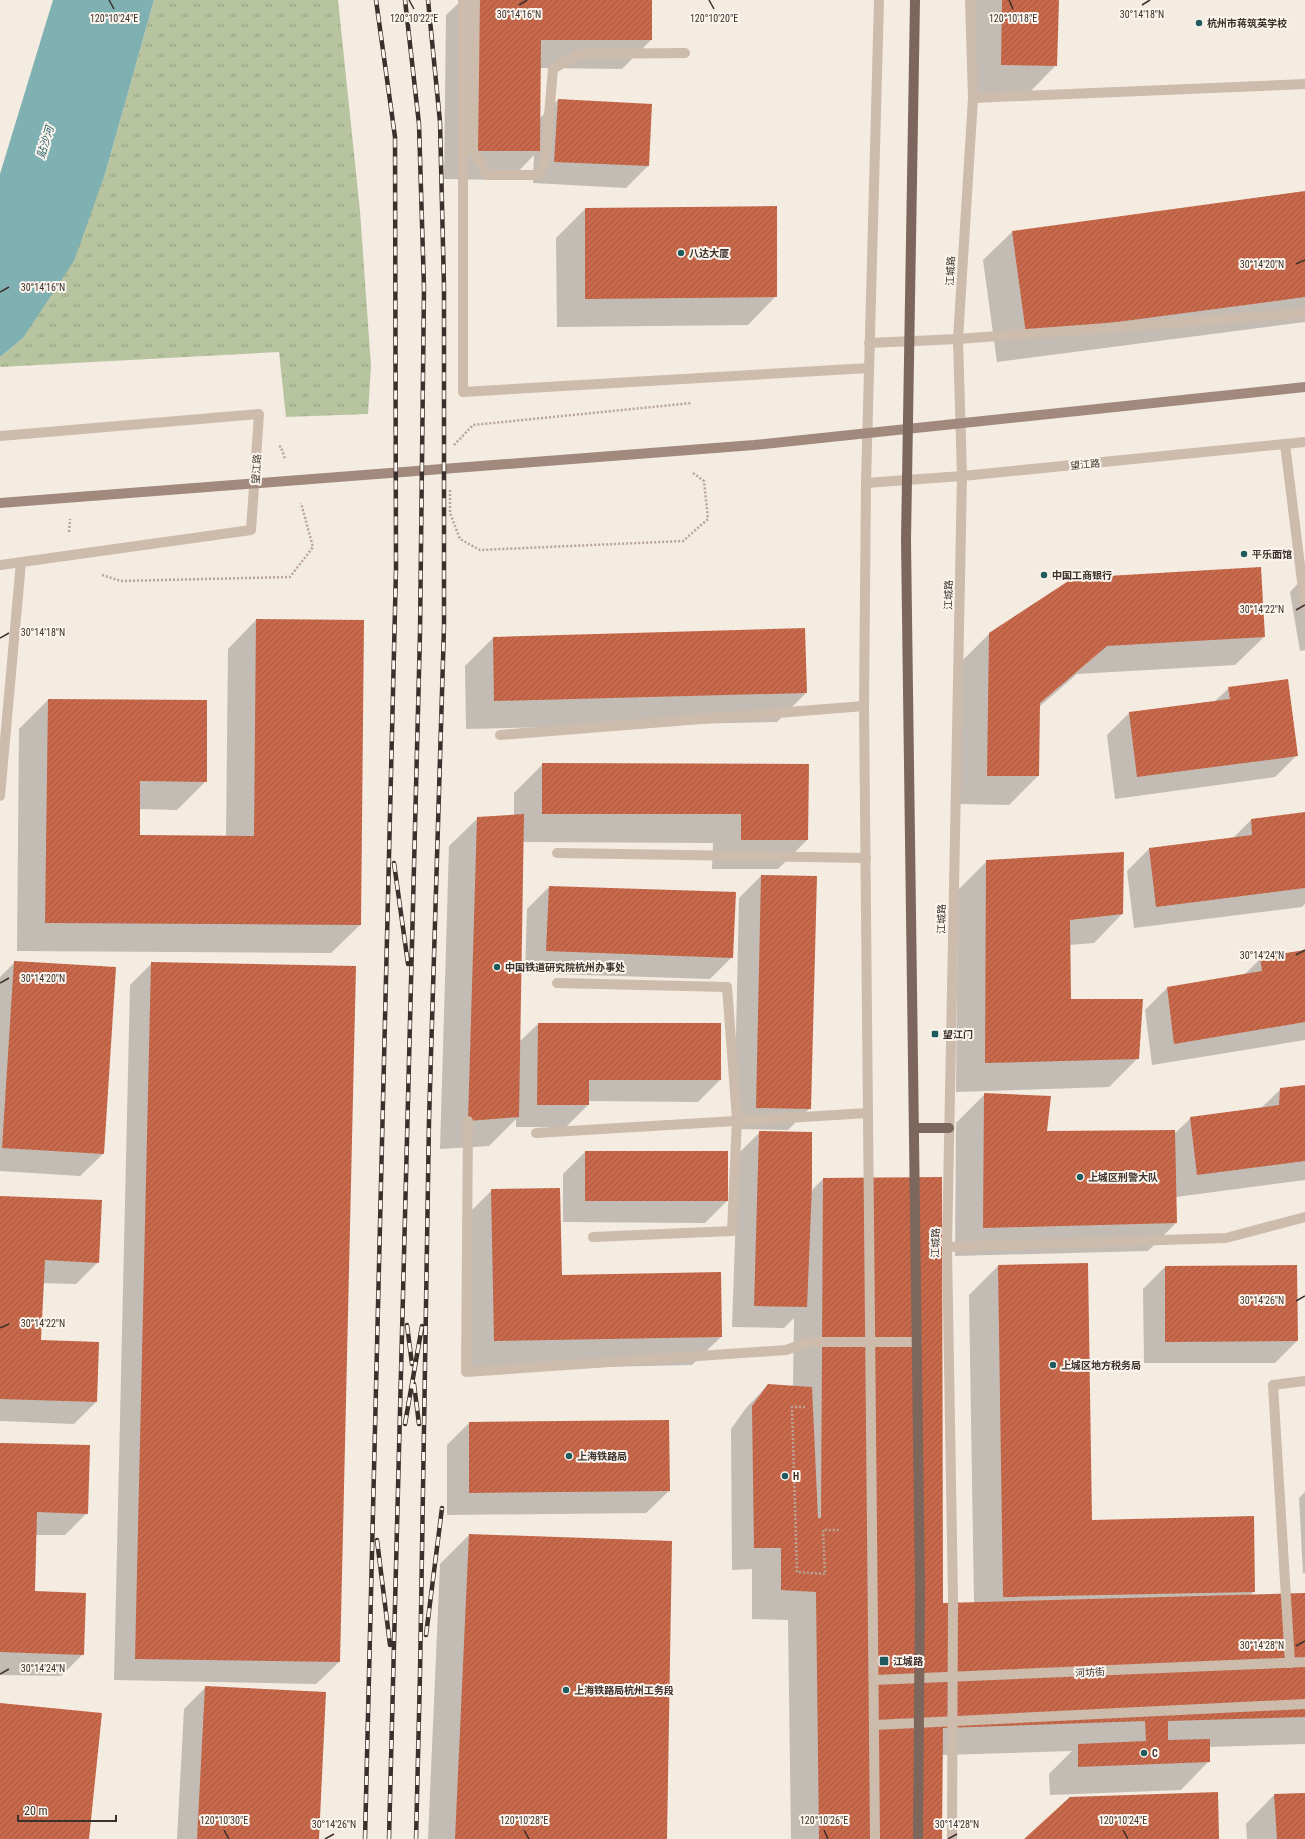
<svg xmlns="http://www.w3.org/2000/svg" width="1305" height="1839" viewBox="0 0 1305 1839" font-family="'Roboto Condensed','Noto Sans SC',sans-serif">
<defs>
<pattern id="park-tufts" width="24" height="20" patternUnits="userSpaceOnUse"><rect width="24" height="20" fill="#b8c4a0"/><path d="M3 7l-1-3M5 7V3M7 7l1-3M15 17l-1-3M17 17v-4M19 17l1-3" fill="none" stroke="#97a083"/></pattern>
<pattern id="building-hatch" width="6" height="6" patternUnits="userSpaceOnUse"><rect width="6" height="6" fill="#c8694b"/><path d="M-1 1l2-2M0 6l6-6M5 7l2-2" fill="none" stroke="#a4573f"/></pattern>
</defs>
<rect width="100%" height="100%" fill="#f4ebe1"/>
<!-- park -->
<path fill="url(#park-tufts)" d="M154,0H338L360,211L371,366L368,414L286,417L279,352L0,367V357L23,338L40,311L105,174Z"/>
<!-- water -->
<path fill="#7fb0b2" d="M53,0H154L105,174L74,261L23,338L0,357V174Z"/>
<!-- shadow -->
<path fill="#0003" d="M462,0H651V40L622,69L540,68L539,119L558,100L648,166L626,188L533,183L534,155L510,180L444,179L446,15Z
M974,0H1058L1056,65L1028,94L972,93Z
M1305,192V322L997,362L983,260L1012,232Z
M585,209L776,296L748,325L557,327L556,238Z
M1305,576V650L1300,651L1290,592Z
M256,620L360,925L331,953L17,951L19,729L48,700L206,781L177,810L139,809V836L226,837L228,649Z
M989,634L1264,637L1235,665L1077,674L1039,707L1038,776L1009,805L959,804L960,663Z
M493,638L806,693L777,722L466,729L465,666Z
M1229,688L1297,755L1275,777L1115,799L1107,735L1129,713L1214,702Z
M543,764L808,765L807,840L778,869H712L713,843L523,842L519,1042L538,1024L720,1080L698,1102L588,1101V1105L566,1127H516V1119L489,1146L440,1149L449,846L478,818L514,815V793Z
M1305,813V904L1302,907L1134,928L1127,871L1149,849L1232,839L1251,820Z
M987,861L1122,914L1094,943L1069,945L1070,1000L1138,1058L1109,1087L956,1092L958,890Z
M761,876L810,1108L788,1130L734,1129L739,898Z
M549,887L732,957L710,979L525,973L527,909Z
M1305,951V1040L1152,1065L1145,1010L1167,988L1243,976L1261,958Z
M15,962L115,968L103,1154L80,1176L0,1171V977Z
M152,963L339,1662L316,1684L114,1680L130,985Z
M1305,1086V1180L1176,1197V1223L1148,1251L955,1256L956,1123L985,1094L1046,1132L1174,1134L1191,1118L1261,1108L1281,1089Z
M760,1132L810,1192L823,1179L942,1604L974,1603L969,1295L998,1266L1091,1521L1254,1591L1250,1596L1305,1594V1744L1209,1747V1761L1181,1790L1050,1795L1049,1774L1072,1751L942,1755L941,1839H791L788,1620L752,1619V1569L732,1570L731,1429L746,1408L768,1385L793,1387L794,1318L784,1328L732,1327L738,1154Z
M585,1152H727V1201L705,1223L563,1222V1174Z
M492,1190L561,1276L721,1337L692,1365L466,1370L463,1219Z
M0,1197L98,1262L76,1284L43,1283L40,1341L98,1343L96,1402L74,1424L0,1421Z
M1165,1267L1297,1341L1275,1363H1144L1143,1289Z
M668,1421L669,1491L646,1513L447,1515V1445L469,1423Z
M0,1444L87,1513L65,1535H36L34,1592L83,1654L61,1676L0,1675Z
M1305,1492V1573H1303L1299,1498Z
M469,1535L666,1839H428L440,1564Z
M206,1687L318,1839H177L184,1709Z
M1305,1794V1839H1247L1246,1824L1274,1795Z"/>
<!-- building -->
<path fill="url(#building-hatch)" d="M475,0H652V40H541L540,151H473Z
M1002,0H1059L1057,66L1001,65Z
M558,99L652,104L649,166L554,162Z
M1305,191V297L1026,334L1012,231Z
M777,206V297L585,299V208Z
M1261,567L1265,637L1107,646L1040,703L1039,776H987L989,633L1073,578Z
M256,619L364,620L361,925L45,923L48,699L207,700V782L140,781V835L254,836Z
M805,628L807,693L494,701L493,637Z
M1288,679L1298,756L1137,777L1129,712L1230,699L1228,687Z
M542,763L809,764L808,840H741V814H542Z
M1305,812V888L1156,907L1149,848L1252,835L1251,819Z
M524,814L519,1117L468,1121L477,817Z
M1124,852L1123,914L1070,920L1071,999H1143L1139,1059L985,1063L986,860Z
M761,875L817,876L811,1109L756,1108Z
M549,886L736,892L733,958L546,951Z
M1305,950V1022L1174,1044L1167,987L1262,971L1260,957Z
M14,961L116,967L104,1154L2,1148Z
M151,962L356,966L340,1662L135,1659Z
M538,1023H721V1080H589V1105H537Z
M1305,1085V1161L1197,1175L1190,1117L1279,1105L1280,1088Z
M984,1093L1051,1096L1047,1131L1175,1130L1177,1223L983,1228Z
M759,1131L812,1132V1185L807,1307L754,1306Z
M585,1151H728V1201H585Z
M942,1177L943,1603L1305,1593V1717L1168,1721V1740L1210,1739V1762L1078,1767V1744L1146,1741L1145,1721L943,1728L942,1839H819L816,1592L781,1590V1548H754L752,1406L768,1384L812,1387L818,1518H821L823,1178Z
M560,1188L562,1275L721,1272L722,1337L494,1341L491,1189Z
M0,1196L102,1200L99,1263L45,1260L41,1340L99,1342L97,1402L0,1399Z
M1088,1263L1092,1520L1254,1516L1255,1592L1003,1597L998,1265Z
M1297,1265L1298,1341L1165,1342V1266Z
M669,1420L670,1491L469,1493V1422Z
M0,1443L90,1445L88,1514L37,1512L35,1591L86,1593L84,1655L0,1652Z
M469,1534L672,1541L667,1839H455Z
M205,1686L326,1692L319,1839H197Z
M0,1703L102,1713L89,1839H0Z
M1218,1792L1219,1839H1024L1070,1797Z
M1305,1793V1839H1277L1274,1794Z"/>
<g fill="none" stroke-linecap="round" stroke-linejoin="round">
<!-- path -->
<path stroke="#b9a596" stroke-width="2.5" stroke-dasharray="2 2" stroke-linecap="butt" d="M454,445L473,425L692,403
M279,446L281,447L285,459
M450,490V513L460,539L480,550L683,541L708,519L704,481L693,473
M69,532L70,519
M102,575L121,581L290,577L313,547L301,503
M805,1407H792L797,1572L825,1574L823,1530H841"/>
<!-- service -->
<path stroke="#cdbbac" stroke-width="10" d="M463,0V392L869,368
M475,0L473,151L488,175H538L545,162L553,69L578,54L685,53
M973,98L1305,84
M1285,444L1305,606
M500,735L864,706
M0,796L21,562
M557,853L866,858
M557,983L727,987L737,1119L732,1231L593,1237
M468,1121L466,1372L786,1350L808,1342H917
M536,1133L868,1113
M947,1247L1226,1238L1305,1217
M1290,1663L1273,1385L1305,1381"/>
<!-- minor -->
<path stroke="#cdbbac" stroke-width="10" d="M875,1839L864,706L866,483L879,0
M952,1839L953,1599L947,1247L962,476L958,339L973,98L970,0"/>
<!-- tertiary -->
<path stroke="#cdbbac" stroke-width="10" d="M869,343L958,339L1305,313
M0,436L259,414L251,530L0,565
M866,483L962,476L1305,442
M874,1680L1305,1662
M875,1725L1305,1704"/>
<!-- secondary -->
<path stroke="#a18a7d" stroke-width="10" d="M0,503L754,445L1305,387"/>
<!-- primary -->
<path stroke="#7d675c" stroke-width="10" d="M915,0L906,540L920,1587L918,1839
M914,1128H949"/>
<defs>
<path id="rail" d="M394,863L408,964
M407,1325L412,1364
M414,1384L419,1424
M405,1424L422,1326
M377,1540L390,1645
M426,1635L442,1508
M365,1839L396,569L395,137L376,0
M389,1839L420,633L424,288L419,124L405,0
M416,1839L420,1674L429,1121L444,627V287L440,122L428,0"/>
</defs>
<!-- rail casing -->
<use href="#rail" stroke="#3b302b" stroke-width="4.5"/>
<!-- rail -->
<use href="#rail" stroke="#fbf5ee" stroke-width="3" stroke-dasharray="9" stroke-linecap="butt"/>
</g>
<!-- ticks -->
<path fill="none" stroke="#3b302b" stroke-width="1.5" d="M109,0L114,9M409,0L414,9M709,0L714,9M1009,0L1013,9M519,5L527,0M1142,5L1150,0M1296,264L1305,260M0,292L9,287M1296,610L1305,605M0,638L9,633M1296,955L1305,950M0,983L9,978M1296,1301L1305,1296M0,1328L9,1324M1296,1646L1305,1641M0,1674L9,1669M224,1830L229,1839M524,1830L529,1839M824,1830L828,1839M1123,1830L1128,1839M325,1839L334,1834M948,1839L957,1834"/>
<!-- markers -->
<g fill="#1f5a5e" stroke="#fbf5ee" stroke-width="1.5">
<circle cx="1199" cy="23" r="4"/>
<circle cx="681" cy="253" r="4"/>
<circle cx="1244" cy="554" r="4"/>
<circle cx="1044" cy="575" r="4"/>
<circle cx="497" cy="967" r="4"/>
<rect x="931" y="1030" width="8" height="8" rx="2"/>
<circle cx="1080" cy="1177" r="4"/>
<circle cx="1053" cy="1365" r="4"/>
<circle cx="569" cy="1456" r="4"/>
<circle cx="785" cy="1476" r="4"/>
<rect x="879" y="1656" width="10" height="10" rx="2"/>
<circle cx="566" cy="1690" r="4"/>
<circle cx="1144" cy="1753" r="4"/>
</g>
<g text-anchor="middle" stroke-width="4" stroke-linejoin="round" paint-order="stroke">
<!-- poi labels -->
<g font-size="10" font-weight="bold" fill="#3b302b" stroke="#fbf5ee" text-anchor="start">
<text x="1207" y="27">杭州市蒋筑英学校</text>
<text x="689" y="257">八达大厦</text>
<text x="1252" y="558">平乐面馆</text>
<text x="1052" y="579">中国工商银行</text>
<text x="505" y="971">中国铁道研究院杭州办事处</text>
<text x="943" y="1038">望江门</text>
<text x="1088" y="1181">上城区刑警大队</text>
<text x="1061" y="1369">上城区地方税务局</text>
<text x="577" y="1460">上海铁路局</text>
<text x="793" y="1480">H</text>
<text x="893" y="1665">江城路</text>
<text x="574" y="1694">上海铁路局杭州工务段</text>
<text x="1152" y="1757">C</text>
</g>
<!-- street labels -->
<g font-size="10" fill="#3b302b" stroke="#fbf5ee">
<text transform="translate(950 271) rotate(-87)" y="4">江城路</text>
<text transform="translate(1085 464) rotate(-6)" y="4">望江路</text>
<text transform="translate(256 469) rotate(-86)" y="4">望江路</text>
<text transform="translate(948 595) rotate(-89)" y="4">江城路</text>
<text transform="translate(941 919) rotate(-89)" y="4">江城路</text>
<text transform="translate(935 1243) rotate(-89)" y="4">江城路</text>
<text transform="translate(1090 1672) rotate(-3)" y="4">河坊街</text>
</g>
<!-- water labels -->
<g font-size="11" font-style="italic" fill="#1f5a5e" stroke="#fbf5ee">
<text transform="translate(45 142) rotate(-73)" y="4">贴沙河</text>
</g>
</g>
<g font-size="10" text-anchor="middle" fill="#3b302b" stroke="#fbf5ee" stroke-width="4" stroke-linejoin="round" paint-order="stroke">
<text x="519" y="18">30°14'16"N</text>
<text x="1142" y="18">30°14'18"N</text>
<text x="114" y="22">120°10'24"E</text>
<text x="414" y="22">120°10'22"E</text>
<text x="714" y="22">120°10'20"E</text>
<text x="1013" y="22">120°10'18"E</text>
<text x="1262" y="268">30°14'20"N</text>
<text x="43" y="291">30°14'16"N</text>
<text x="1262" y="613">30°14'22"N</text>
<text x="43" y="636">30°14'18"N</text>
<text x="1262" y="959">30°14'24"N</text>
<text x="43" y="982">30°14'20"N</text>
<text x="1262" y="1304">30°14'26"N</text>
<text x="43" y="1327">30°14'22"N</text>
<text x="1262" y="1649">30°14'28"N</text>
<text x="43" y="1672">30°14'24"N</text>
<text x="224" y="1824">120°10'30"E</text>
<text x="524" y="1824">120°10'28"E</text>
<text x="824" y="1824">120°10'26"E</text>
<text x="1123" y="1824">120°10'24"E</text>
<text x="334" y="1828">30°14'26"N</text>
<text x="957" y="1828">30°14'28"N</text>
</g>
<!-- scale -->
<path d="M18 1815v6h98v-6" fill="none" stroke="#3b302b" stroke-width="2"/>
<text x="24" y="1815" font-size="12" fill="#3b302b" stroke="#fbf5ee" stroke-width="3" paint-order="stroke">20 m</text>
</svg>
